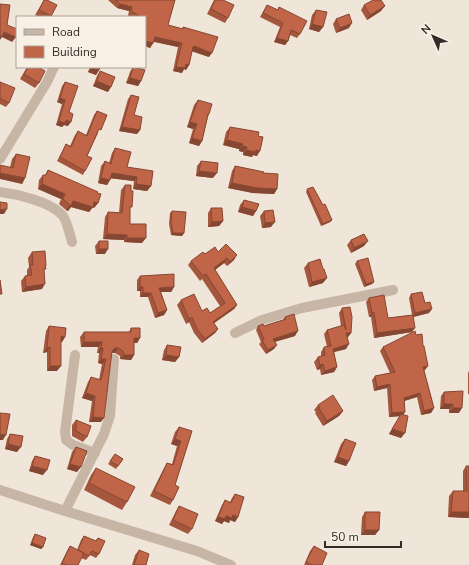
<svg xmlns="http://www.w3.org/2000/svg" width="469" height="565" viewBox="0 0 469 565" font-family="'Nunito Sans',sans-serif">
<rect width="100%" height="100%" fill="#f0e5d9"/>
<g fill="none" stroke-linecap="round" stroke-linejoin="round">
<!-- minor -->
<path stroke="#c7b5a6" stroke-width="10" d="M0,159L47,82L54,67
M0,192C17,194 52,202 63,216C67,221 70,235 72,242
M235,333L262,320L302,308L393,290
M75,355L65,432L66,440L73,445L95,453
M0,490L65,511L197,551L231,565
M65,511L104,434L110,416L114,359"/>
</g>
<!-- wall -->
<path fill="#a5573d" d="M44,0L57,5L51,17H40L35,15Z
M108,0H175L168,25L182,29L183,27L209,57L192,51L189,65L186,70L184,69L182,73L173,71L178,47L154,42L150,48L145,46V17H130L128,16L129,11L117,8Z
M214,0H223L228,18L225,23L207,14Z
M267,5L278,10L279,7L300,34L297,38L290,35L288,41L285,45L274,42L280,27L260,17Z
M364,5L381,11L367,20L361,10Z
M316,10L323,27L319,32L309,29L312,15Z
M336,19L349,28L336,33L333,24Z
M27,67H38L39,83L35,88L20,79Z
M90,67H100L99,70L96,75L88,72Z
M133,67L141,81L138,86L126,83L130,72Z
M100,71L108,92L93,86L97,76Z
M0,82L9,103L6,107L0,104Z
M65,82L69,112L68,126L64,125L62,127L56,125L62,104L57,102L62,86Z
M131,95L134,115L140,130L137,134L119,131L128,99Z
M198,100L209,114L208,117L202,141L199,146L189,143L193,129L187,127L194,105Z
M97,111L98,134V133L87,156L85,171L83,175L57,161L66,144L70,146L75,135L78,131L86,135L94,115Z
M230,127L258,136L257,156L253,155L252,157L243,155V152L239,151V149L223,145L226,132Z
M115,148L127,167L151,186L147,191L133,189L134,181L110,178V180L107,185L98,183L101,166L105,161L109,163L112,153Z
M16,154L25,178L22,184L10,167L12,159Z
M201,161L213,178L196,176L197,166Z
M235,166L263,173L277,189L274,194L253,193L228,188L232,171Z
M48,170L97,193L98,203L94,208L93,207L89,212L71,207L68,211L66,210L59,204L61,199L38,189L39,180L43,175H45Z
M125,185L130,210V224L142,243L124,242V240L103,239L105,217L108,212L119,213L121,190Z
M307,189L332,220L330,222L321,226L306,192Z
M244,200L256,211L253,216L238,212L240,205Z
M211,208L223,221L219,226L208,227V213Z
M172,211L184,233L182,236L171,235L169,224L170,213Z
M264,211L271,227L262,228L260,216Z
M351,240L364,246L351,253L347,245Z
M99,241L105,254H96L95,246Z
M32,252L46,266L44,271L42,289L22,292L21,281L25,276H27V270L29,267L28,258Z
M218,252L234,260L227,266L224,263L215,270L237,305L234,309L214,323L218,329L215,333L202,343L194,333L189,322L186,324L177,305L181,300L202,311L210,313L220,306L202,279L200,281L188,265L191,261L205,254Z
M357,261L374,282L372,284L364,287L355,264Z
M308,263L323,283L309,287L304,268Z
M140,276L174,287L171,292H161L167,310L164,315L155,318L148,297H140V291H137V280Z
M411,294L425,303L429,313L413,317L412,332L374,338L371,317H369L366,302L369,298L388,318L412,315L409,298Z
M342,308L351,333L348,337L346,349L334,352L337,367L334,372L321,375L320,369L317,370L314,362L318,357L321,356V352L324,347H327L324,334L327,330L341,326L339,313Z
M285,317L295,336L275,342L274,349L266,354L259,344L261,342L256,330L258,326H264L283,320Z
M49,326L65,337L62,342H61L57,371H47V352L43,353L46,331Z
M131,328L140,338L137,343H134V355L131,360L120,359V356L115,353H111L101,422H89L92,401L82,398L88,382L91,377L99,380L102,364L98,363L99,353H97L98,347H81L80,337L84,332H129Z
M167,345L179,357L175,362L162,360L164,350Z
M383,347L425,370H424L434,408L431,413L421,415L417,397L404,401L405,412L403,415L401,438L389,434L400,416L389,417L387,388L374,391L372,380L375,376L390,373L380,351Z
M469,371V394H468V373Z
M444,392L459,413H449V409H440L441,396Z
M318,405L343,411L339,416L323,426L315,413L316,412L314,410Z
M76,420L87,437L83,442L72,436V425Z
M179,427L192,431L175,485L173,500L170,505L150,496L164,468L167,463L172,464L177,446L171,444L175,432Z
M10,434L17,452L5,449L7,439Z
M345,439L349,461L346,466L334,462L341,444Z
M76,447L77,472L67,469L72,452Z
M115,454L123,459L116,469L108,464Z
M35,456L43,475L29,471L32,461Z
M466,466H469V518L448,517L449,496L453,491H463V471Z
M96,468L127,502L122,510L84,490L91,475Z
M235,494L238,517L235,522L230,520L229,523L224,521L222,524L215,521L222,505L225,500L230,502L232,498Z
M179,506L192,529L188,534L169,525L176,511Z
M365,512L379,530L375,535H361L362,517Z
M35,534L43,547L41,549L30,545L33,537Z
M84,536L95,541L98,538L99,554L96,558L90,555L86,560L81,558L78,565H60L67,551L70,546L77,550L81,540Z
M314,546L322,565H304L310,551Z
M139,550L146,565H132L135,555Z"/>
<!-- shaded-wall -->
<path fill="#864732" d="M120,4L132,7L129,11L117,8Z
M385,6L381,11L367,20L370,15Z
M352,23L349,28L336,33L340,28Z
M312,24L323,27L319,32L309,29Z
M4,32L16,37L12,42L2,37L0,40V36Z
M155,37L182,43L178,47L152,41Z
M277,38L288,41L285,45L274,42Z
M145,41L153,43L150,48L145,46Z
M194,46L212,53L209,57L191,51Z
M186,64L189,65L186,70L184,69L182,73L173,71L176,67Z
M91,68L99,70L96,75L88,72Z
M130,78L141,81L138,86L126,83Z
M97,81L111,87L108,92L93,86Z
M60,98L65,100L62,104L57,102Z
M66,120L71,122L68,126L64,125L62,127L56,125L59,121Z
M190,122L197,124L193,129L187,127Z
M122,127L140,130L137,134L119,131Z
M192,138L202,141L199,146L189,143Z
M227,140L243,144L239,149L223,145Z
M242,146L247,147L243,152L239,151Z
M246,150H256L260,151L257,156L253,155L252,157L243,155Z
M199,171L217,173L213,178L196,176Z
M0,173L25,178L22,184L0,179Z
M112,173L137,177L134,181L108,178Z
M101,178L110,180L107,185L98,183Z
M232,183L277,189L274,194L253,193L228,188Z
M42,184L65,194L61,199L38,189Z
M136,184L151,186L147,191L133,189Z
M73,201L94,202L98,203L94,208L93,207L89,212L71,207L68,211L66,210Z
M242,207L256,211L253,216L238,212Z
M7,209L4,214H0V210Z
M332,220L330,222L321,226L323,224Z
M223,221L219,226L208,227L212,222Z
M275,222L271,227L262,228L265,223Z
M173,233H184L182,236L171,235Z
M107,234L127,235L124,240L103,239Z
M127,238H146L142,243L124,242Z
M368,241L364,246L351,253L354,248Z
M99,249H108L105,254H96Z
M237,255L234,260L227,266L230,262Z
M227,258L224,263L211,273L214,268Z
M327,278L323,283L309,287L312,282Z
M374,282L372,284L364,287L366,284Z
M45,284L42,289L22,292L26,287Z
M140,287H143L140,291H137Z
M174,287L171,292H156L159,288Z
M143,293H151L148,297H140Z
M237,305L234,309L210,326L213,322Z
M432,309L429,313L413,317L415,313Z
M167,310L164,315L155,318L158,313Z
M374,312L371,317H369L372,313Z
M192,317L189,322L186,324L189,319Z
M415,328L412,332L374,338L377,333Z
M218,329L215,333L202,343L205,339Z
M298,331L295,336L270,343L273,339Z
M346,333H351L348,337Z
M61,336L65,337L62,342L58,341Z
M134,338H140L137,343H131Z
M84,342H102L98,347H81Z
M349,344L346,349L330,353L333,349Z
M277,345L274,349L266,354L268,350Z
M50,347L47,352L43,353L47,348Z
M101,348H103L99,353H97Z
M115,348H118L115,353H112V351Z
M124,355H134L131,360L120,359Z
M166,355L179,357L175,362L162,360Z
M101,359H106L102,364L98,363Z
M323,364L320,369L317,370L320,365Z
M50,366H61L57,371H47Z
M428,366L425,370L420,371L423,367Z
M337,367L334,372L321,375L325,371Z
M390,384L387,388L374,391L377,387Z
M86,393L95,396L92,401L82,398Z
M420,393L417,397L401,402L404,398Z
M444,404H453L449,409H440Z
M434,408L431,413L421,415L424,411Z
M453,408H462L459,413H449Z
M343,411L339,416L323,426L327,421Z
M405,412L402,416L389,417L392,413Z
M93,417L104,418L101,422H89Z
M392,429L405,433L401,438L389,434Z
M0,434L6,435L3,440H0Z
M175,439L181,441L177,446L171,444Z
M8,444L21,447L17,452L5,449Z
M338,457L349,461L346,466L334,462Z
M70,464L81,467L77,472L67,469Z
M32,466L47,470L43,475L29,471Z
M451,512H469V518L448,517Z
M233,515L238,517L235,522L230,520L229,523L224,521L222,524L215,521L218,517Z
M365,530H379L375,535H361Z
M32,543L43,547L41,549L30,545Z"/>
<!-- building -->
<path fill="#c06547" stroke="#864732" d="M44,0H47L57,5L51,16L39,10Z
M116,0H175L168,25L183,29V27L218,37L212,53L194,46L193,47L189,65L186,64L185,68L176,67L182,43L155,37L153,43L145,41V17H141L131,11L132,7L120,4Z
M215,0H223L234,5L228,18L211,9Z
M373,0H381L385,6L370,15L364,5Z
M0,4L10,5L7,25L17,29V34L16,37L4,32L2,37L0,36Z
M267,5L278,10L279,7L307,21L300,34L291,30L288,41L277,38L283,23L263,13Z
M316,10L327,12L323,27L312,24Z
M349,14L352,23L340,28L336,19Z
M28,67H38L45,71L39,83L24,74Z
M91,67H100L99,70L91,68Z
M133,67L145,70L141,81L130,78Z
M100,71L115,77L111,87L97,81Z
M0,82L15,88L9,103L0,98Z
M65,82L78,86L69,112L73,114L71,122L66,120L65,123L59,121L65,100L60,98Z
M131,95L139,97L134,115L142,117L140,130L122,127Z
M198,100L212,104L209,114H208L202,141L192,138L197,124L190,122Z
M97,111L107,115L101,130L99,129L87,156L92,158L85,171L60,157L66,144L71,147L78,131L87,136Z
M230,127L259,132L258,136L263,137L260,151L256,150L255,152L246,150L247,147L242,146L243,144L227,140Z
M115,148L131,152L127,167L153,171L151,186L136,184L137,177L112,173L110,180L101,178L105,161L111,164Z
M16,154L30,157L25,178L0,173V165L13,168Z
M201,161L218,163L217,173L199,171Z
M235,166L264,172L263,173L278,174L277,189L257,188L232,183Z
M48,170L98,192L97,193L101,194L98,203L94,202L93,207L73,201L71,206L70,205L63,199L65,194L42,184L43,175H46Z
M125,185H131V191H133L132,207H130V224H146V238H127V235L107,234L108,212L122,213Z
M313,187L323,205L325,204L332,220L323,224L307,189Z
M244,200L259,204L256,211L242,207Z
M0,202L7,203V209L0,210Z
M211,208H222L223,221L212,222Z
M273,210L275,222L265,223L264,211Z
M172,211L186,212L184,233H173L171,222Z
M364,234L368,241L354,248L351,240Z
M99,241H108V249H99Z
M226,244L237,255L230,262L227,258L214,268L237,305L213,322L218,329L205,339L197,329L192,317L189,319L181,300L194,294L202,311L207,308L210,313L225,303L206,274L203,276L191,261L203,252L205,254L215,247L218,252Z
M45,251L46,266H45L46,269H44L45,284L26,287L25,276L32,275L30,265H33L32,252Z
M368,258L374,282L366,284L357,261Z
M320,259L323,269H324L327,278L312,282L308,263Z
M174,274V287L159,288L167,310L158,313L151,293H143V287H140V276Z
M0,280L2,294H0Z
M422,292L425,303L430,302L432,309L415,313L411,294Z
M384,295L388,318L413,315L415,328L377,333L374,312L372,313L369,298Z
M350,307L352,317L351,333H346L349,344L333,349L337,367L325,371L323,364L320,365L318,357L325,355L324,347L331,346L327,330L344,325L346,330L342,308Z
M294,314L298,331L273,339L277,345L268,350L262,340L264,339L258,326L263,324L264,326L286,319L285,317Z
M49,326L66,328L65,337L61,336V366H50V347L47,348Z
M131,328H140V338H134V355H124L123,351L118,348H115L112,351L104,418L93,417L95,396L86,393L91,377L101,380L106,359H101L103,348H101L102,342H84V332H131Z
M415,331L416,335L422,334L423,346H424L428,366L423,367L434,408L424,411L420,393L404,398L405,412L392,413L390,384L377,387L375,376L395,372L383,347Z
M167,345L181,347L179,357L166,355Z
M463,391L462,408H453V404H444V392Z
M333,395L343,411L327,421L319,408H320L318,405Z
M0,413L10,414L6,435L0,434Z
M401,414L408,416L405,433L392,429Z
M76,420L91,426L87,437L76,431Z
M179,427L192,431L175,485L179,487L173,500L154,491L167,463L173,465L181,441L175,439Z
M10,434L23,436L21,447L8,444Z
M345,439L356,443L349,461L338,457Z
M76,447L87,451L81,467L70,464Z
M115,454L123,459L118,466L110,461Z
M35,456L50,460L47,470L32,466Z
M466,466H469V512H451L453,491H467Z
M96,468L135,487L127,502L89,483Z
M235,494L244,497L238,517L233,515L232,518L226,516L225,519L218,517L225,500L231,503Z
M179,506L198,514L192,529L173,520Z
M365,512H380L379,530H365Z
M35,534L46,538L43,547L32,543Z
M84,536L96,541L98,538L105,541L99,554L92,551L89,556L78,550Z
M70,546L84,553L78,565H66L62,563Z
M314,546L327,553L322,565H312L306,562Z
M139,550L149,554L146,565H134Z"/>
<!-- legend -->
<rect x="16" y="16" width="130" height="52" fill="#f8efe5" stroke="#a9a199"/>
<rect x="24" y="29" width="20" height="6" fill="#c7b5a6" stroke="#a9a199"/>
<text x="52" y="36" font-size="12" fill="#332b26">Road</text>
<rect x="24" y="46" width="20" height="12" fill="#c06547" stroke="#a9a199"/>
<text x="52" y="56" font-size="12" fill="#332b26">Building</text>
<!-- north arrow -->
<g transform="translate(433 36) rotate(315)" stroke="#f8efe5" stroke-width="3" paint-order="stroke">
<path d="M0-3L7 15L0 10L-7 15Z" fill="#332b26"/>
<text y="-6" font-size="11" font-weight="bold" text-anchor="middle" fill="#332b26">N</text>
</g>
<!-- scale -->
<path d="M325 541v6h76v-6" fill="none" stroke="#332b26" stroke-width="2"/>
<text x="331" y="541" font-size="12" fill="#332b26" stroke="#f8efe5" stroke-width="3" paint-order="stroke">50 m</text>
</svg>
